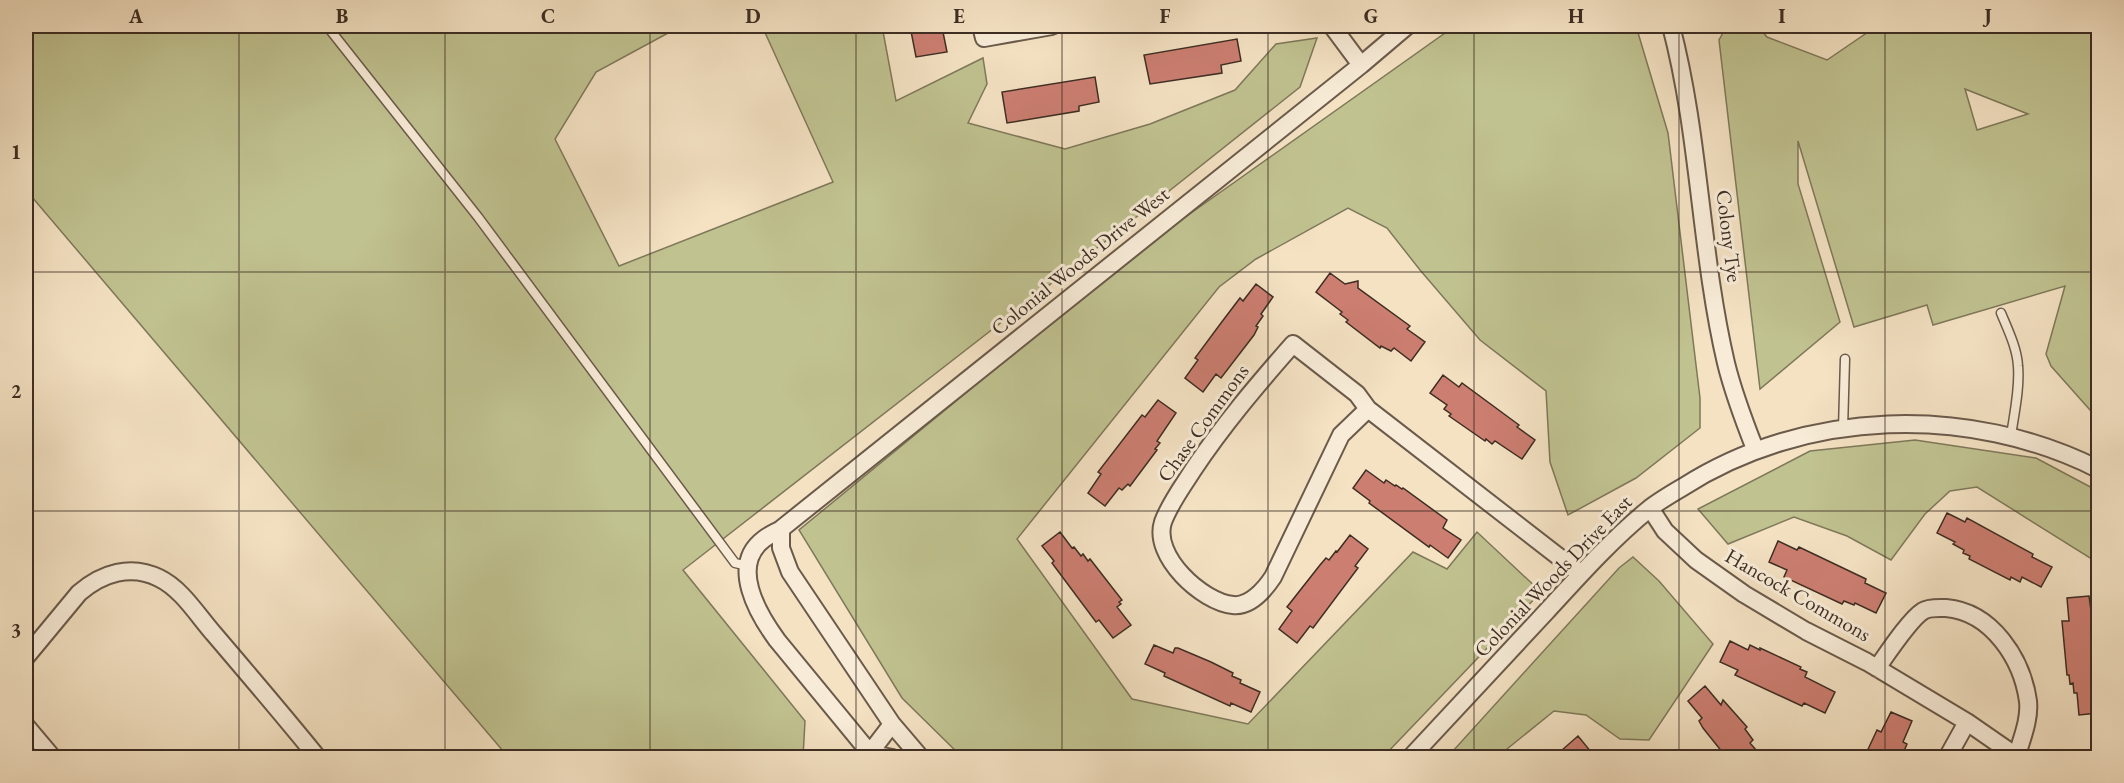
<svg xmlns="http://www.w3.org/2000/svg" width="2124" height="783" viewBox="0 0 2124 783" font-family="'EB Garamond',serif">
<rect width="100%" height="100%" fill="#f4e2c3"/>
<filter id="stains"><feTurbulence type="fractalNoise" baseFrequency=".00333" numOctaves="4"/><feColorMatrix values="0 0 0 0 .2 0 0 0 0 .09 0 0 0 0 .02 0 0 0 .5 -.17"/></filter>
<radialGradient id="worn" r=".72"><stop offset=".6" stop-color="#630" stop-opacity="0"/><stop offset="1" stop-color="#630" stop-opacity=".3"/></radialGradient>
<!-- green -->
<path fill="#c0c290" stroke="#7e785a" stroke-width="1.5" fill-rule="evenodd" d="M26,26H681L596,72L555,139L619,266L833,182L762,26H882L896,101L983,58L987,84L968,123L1065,149L1150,124L1235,90L1276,44L1317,38L1300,87L1120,230L683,570L805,721L803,757L509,758L26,190Z
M1455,26H1636L1668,133L1700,398V428L1636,478L1568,515L1550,462L1546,391L1480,340L1420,270L1387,228L1348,208L1256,259L1219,287L1017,539L1132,699L1248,724L1413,552L1447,569L1477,532L1541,592L1383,757H962L902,698L799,530L1146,245Z
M1727,26H1758L1767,37L1827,60L1877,26H2098V107L2093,109L2098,128V419L2051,366L2046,354L2065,286L1933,325L1927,305L1854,327L1798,141V184L1840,322L1760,389L1719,40ZM1965,89L2028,114L1977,130Z
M1915,440L2036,458L2098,491V563L1977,487L1950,491L1925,514L1891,560L1847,536L1794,517L1728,544L1698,509L1810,451Z
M1633,557L1659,581L1713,644L1649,740L1620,739L1586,715L1554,711L1497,757H1451L1452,752L1619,568Z"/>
<!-- building -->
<path fill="#cc7e71" stroke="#3d2d23" stroke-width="1.5" d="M910,26H939L941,33L943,32L947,52L916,57Z
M1237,39L1241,61L1221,65L1222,73L1150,84L1144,55Z
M1095,77L1099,102L1079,106V111L1007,123L1002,92Z
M1330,273L1345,284L1358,281V288L1410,326L1407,329L1425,342L1411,361L1394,348L1391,351L1381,346L1380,348L1346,322L1348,320L1340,314L1342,312L1316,292Z
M1256,284L1273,297L1261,314L1263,316L1256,326L1258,327L1254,335L1221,378L1216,374L1203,392L1185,378L1198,360L1195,358L1221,323L1240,298L1243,301Z
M1443,375L1459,387L1462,383L1519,425L1517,427L1535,440L1522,459L1495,441L1492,444L1486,439L1485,441L1449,416L1451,414L1444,409L1447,405L1430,393Z
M1158,400L1176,413L1157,441L1160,443L1155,449L1157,450L1130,486L1128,484L1122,490L1119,488L1105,506L1088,493L1101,474L1098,472L1142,415L1145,417Z
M1366,470L1384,483L1386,480L1395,486L1396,485L1402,489L1403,488L1447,520L1443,528L1461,540L1448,558L1430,545L1429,547L1369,503L1370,501L1353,488Z
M1947,513L1965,522L1967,518L2033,554L2032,557L2052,567L2041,587L2022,577L2020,582L2011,577L2010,580L1969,559L1970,556L1963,553L1964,550L1953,544L1955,542L1937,533Z
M1060,532L1072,548L1074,547L1081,556L1083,554L1088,561L1090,559L1122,600L1119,602L1121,604L1117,607L1131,625L1113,638L1099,620L1096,622L1052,563L1054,561L1042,546Z
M1350,535L1368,549L1355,566L1358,568L1313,628L1310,626L1297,643L1279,629L1292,611L1287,607L1320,565L1326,558L1329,560L1336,551L1337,552Z
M1778,541L1797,550L1799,547L1866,579L1865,583L1886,593L1876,613L1855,603L1854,605L1844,601L1842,604L1784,577L1787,570L1769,562Z
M2089,596L2092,618H2094L2098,659V713L2079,715L2077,693H2074L2073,683L2070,684L2069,675H2067L2062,621H2069L2067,598Z
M1730,641L1748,650L1750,645L1760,650V648L1801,667L1800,669L1807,672L1805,677L1835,692L1825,713L1804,703L1802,706L1735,675L1738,670L1720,662Z
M1154,645L1173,653L1175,648H1178L1211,662L1233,673L1232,676L1241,680L1240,683L1260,692L1251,712L1231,703L1230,706L1164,676L1165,673L1145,664Z
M1705,686L1721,705L1723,700L1747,727L1745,729L1753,740L1750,743L1763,758H1727L1703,728L1699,721L1702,718L1688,701Z
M1891,712L1912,721L1903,742L1907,744L1901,758H1864L1877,730L1881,732Z
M1578,736L1596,758H1553Z"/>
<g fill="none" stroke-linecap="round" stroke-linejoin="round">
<defs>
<path id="lane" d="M327,26L478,217L735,563L748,566
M2001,313C2008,330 2017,348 2018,366C2020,389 2014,414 2011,436
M1843,429L1845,359"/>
<path id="street" d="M981,26L984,38L1052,26
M1332,26L1361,65
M1671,26C1700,136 1700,252 1726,363C1733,392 1744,421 1755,449
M1368,409L1341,435L1273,577C1265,589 1250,607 1233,605C1202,602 1152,556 1163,522C1170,503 1183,486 1193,470C1223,425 1257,385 1293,344L1357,394L1368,409L1581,574
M1650,508L1665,531L1696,560L1744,594L1806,631L1867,662L1967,722
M781,529V548L790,572L892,724L921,758
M26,657L79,593C102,573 131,564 159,578C182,589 198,616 214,634C249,675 284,716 318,758
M1877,668C1887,654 1910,619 1923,611C1929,607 1940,608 1946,608C1992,612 2022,659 2028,701C2030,719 2022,738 2017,755
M26,726L53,758
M870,754L893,758
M866,758L892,724
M874,758L777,640C758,614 729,565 764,539C769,535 776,532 781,529L1361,65L1407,26
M1410,758C1456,709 1501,660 1546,612C1579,576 1611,540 1649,509C1659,501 1671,494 1683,487C1805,409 1969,404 2098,469
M1947,758L1967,722L2019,758"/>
</defs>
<!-- lane casing -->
<use href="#lane" stroke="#6b5a4b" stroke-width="11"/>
<!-- street casing -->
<use href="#street" stroke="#6b5a4b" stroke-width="20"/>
<!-- lane -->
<use href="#lane" stroke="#f8ecd8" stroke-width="8"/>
<!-- street -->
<use href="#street" stroke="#f8ecd8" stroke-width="16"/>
</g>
<!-- grid -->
<path fill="none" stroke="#3d2d23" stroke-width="1.5" stroke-opacity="0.55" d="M239,26V758M445,26V758M650,26V758M856,26V758M1062,26V758M1268,26V758M1474,26V758M1679,26V758M1885,26V758M26,272H2098M26,511H2098"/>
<g text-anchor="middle" stroke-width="6" stroke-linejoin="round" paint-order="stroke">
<!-- street labels -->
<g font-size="21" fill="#3d2d23" stroke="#f8ecd8">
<text transform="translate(1729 236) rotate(83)" y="7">Colony Tye</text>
<text transform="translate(1080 261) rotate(-39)" y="7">Colonial Woods Drive West</text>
<text transform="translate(1203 423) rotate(-54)" y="7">Chase Commons</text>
<text transform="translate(1553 576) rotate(-46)" y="7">Colonial Woods Drive East</text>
<text transform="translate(1798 595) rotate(30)" y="7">Hancock Commons</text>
</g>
</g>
<!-- margin -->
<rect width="2124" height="783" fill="none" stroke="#f4e2c3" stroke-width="66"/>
<rect x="33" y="33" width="2058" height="717" fill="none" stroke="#3d2d23" stroke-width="2"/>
<g font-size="20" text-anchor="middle" font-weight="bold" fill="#3d2d23">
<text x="136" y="23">A</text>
<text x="342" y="23">B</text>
<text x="548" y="23">C</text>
<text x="753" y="23">D</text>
<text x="959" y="23">E</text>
<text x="1165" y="23">F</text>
<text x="1371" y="23">G</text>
<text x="1576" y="23">H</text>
<text x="1782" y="23">I</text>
<text x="1988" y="23">J</text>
<text x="16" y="159">1</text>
<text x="16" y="398">2</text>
<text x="16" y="637">3</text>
</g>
<rect width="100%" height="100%" filter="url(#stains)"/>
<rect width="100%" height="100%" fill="url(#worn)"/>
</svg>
